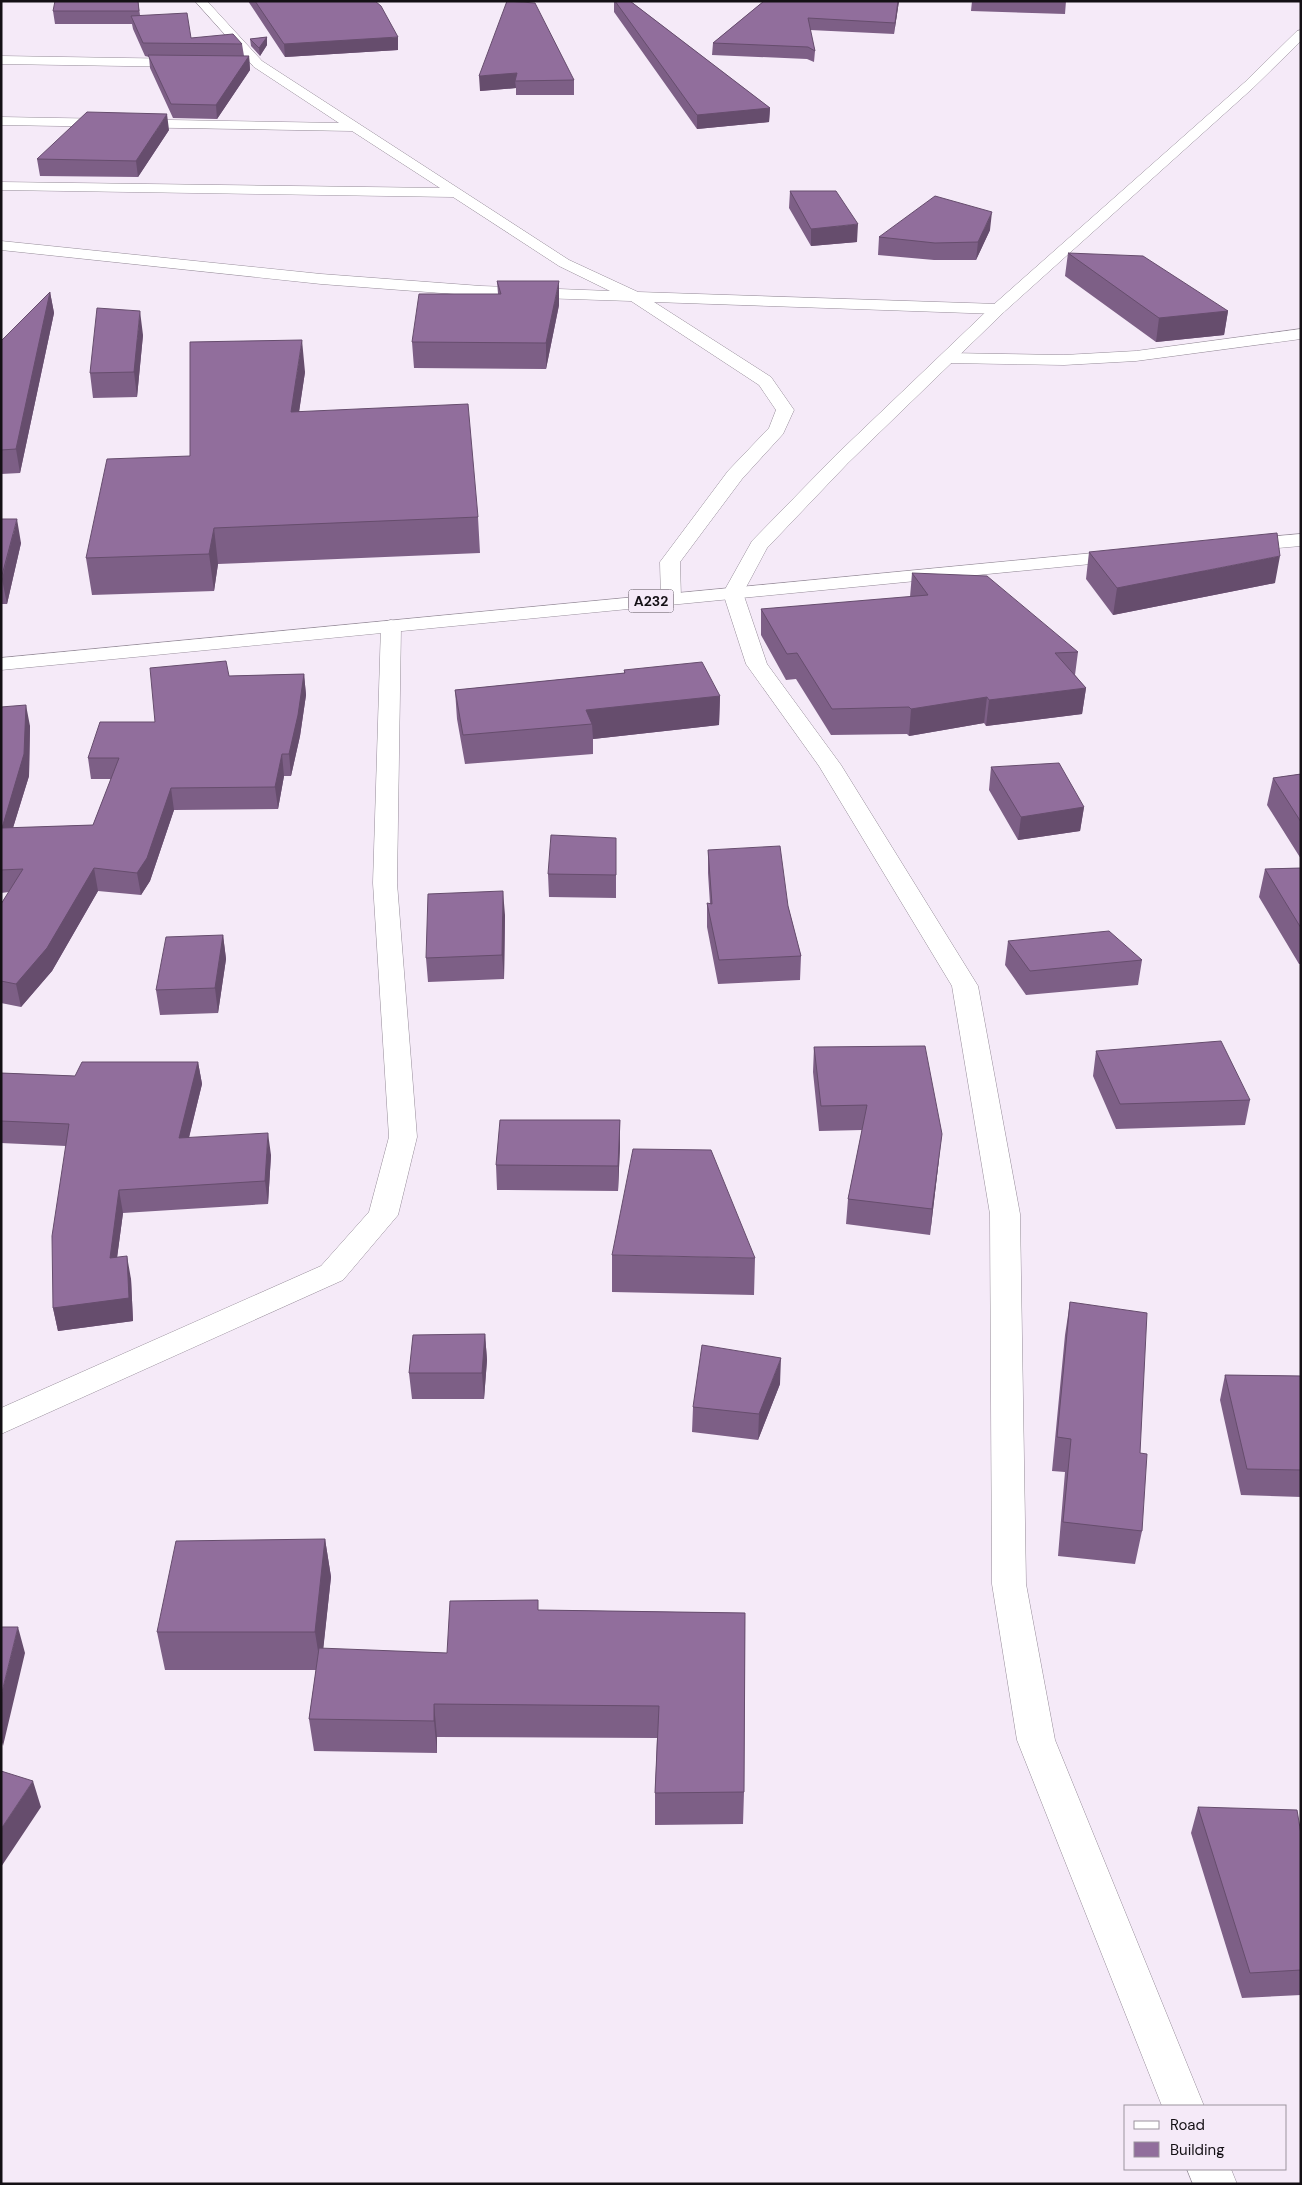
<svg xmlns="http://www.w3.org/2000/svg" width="1302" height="2185" viewBox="0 0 1302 2185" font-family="'DM Sans',sans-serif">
<rect width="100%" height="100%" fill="#f5eaf8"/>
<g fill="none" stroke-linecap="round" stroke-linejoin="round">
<defs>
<path id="minor" d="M195,1H207L262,61L569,260L638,292L998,304L1004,306L1006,309L1004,312L998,314L654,302L771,377L794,410L783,434L742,479L680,562L681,599L678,603L671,605L664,603L661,599L660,562L728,471L769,428L776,410L759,385L631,301L481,296L321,284L1,250V241L321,274L481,286L610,291L559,266L453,197L1,190V182L440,188L352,131L1,125V117L339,123L254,67Z
M1,56L187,59L193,63L187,67L1,64Z
M1301,329V339L1136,361L1064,365L948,363L942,362L940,358L942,354L948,353L1064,355L1136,351Z
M391,620L398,622L401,626L397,883L417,1137L398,1215L343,1280L1,1434V1408L321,1266L369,1212L389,1137L373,883L381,626L384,622Z"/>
<path id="tertiary" d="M1301,30V41L1253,88L1004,312L848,463L767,548L743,593L767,664L841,765L978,986L1020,1214L1026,1584L1055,1740L1204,2106H1162L1017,1740L992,1584L990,1214L952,986L819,766L746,664L723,593L752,541L836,455L992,306L1245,82L1297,31Z
M1187,2169H1231L1237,2184H1193Z"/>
<path id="primary" d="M1301,534V546L1242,551L1235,549L1232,545L1235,541L1242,539Z
M1125,550L1132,552L1135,556L1132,560L1,670V658Z"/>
</defs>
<!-- minor casing -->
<use href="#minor" stroke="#968c99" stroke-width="1"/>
<!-- tertiary casing -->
<use href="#tertiary" stroke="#968c99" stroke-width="1"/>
<!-- primary casing -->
<use href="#primary" stroke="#968c99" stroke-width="1"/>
<!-- minor -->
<use href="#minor" fill="#fff" fill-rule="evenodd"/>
<!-- tertiary -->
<use href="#tertiary" fill="#fff" fill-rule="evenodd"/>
<!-- primary -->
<use href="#primary" fill="#fff" fill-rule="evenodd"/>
</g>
<!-- wall -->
<path fill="#7d5f86" d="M138,1L140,15L191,38L242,44L244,56H249L250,70L217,119L173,118L150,68L149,57L145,56L133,29L132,24H55L53,11Z
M248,1H375L398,50L285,57Z
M507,1L574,80V95H516V88L480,91Z
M614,1H630L770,108L769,122L697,129L614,12Z
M764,1H899L894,34L810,30L815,51L814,62L807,59L712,55L713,43Z
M972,1H1068H1066L1065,14L971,11Z
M267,37V45L260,56L251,46L250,39Z
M169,130L138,177L40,176L37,159Z
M790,191L857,242L811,246L789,208Z
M990,230L976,260H934L878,255L879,237Z
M1068,253L1228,311L1224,335L1156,342L1065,276Z
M497,281L559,305L546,369L414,368L412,342L498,294Z
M50,292L54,313L20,473L1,474V341Z
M143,335L137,397L93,398L90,373Z
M305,372L299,411L478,517L480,553L218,564L214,591L92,595L86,558L190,456Z
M1,519L21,543L7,604H1Z
M1089,552L1275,583L1113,615L1086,579Z
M912,573L1078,652L1075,675L1086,688L1082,714L986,726L984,723L909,736L907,734L831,735L796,679L786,680L761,635V609L910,597Z
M624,670L720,696L719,725L593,739V754L465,764L457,719L455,690L624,673Z
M304,674L306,695L300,736L291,776H284L278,809L174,810L150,881L141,895L98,891L52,971L21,1007L1,1003V904L9,892L1,893V707L30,726L29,776L13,828L93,825L111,779H91L88,758L155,722L229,676Z
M991,767L1084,807L1080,831L1018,840L989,790Z
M1301,774V859L1267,805L1273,778Z
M616,838V898L549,897L548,874Z
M708,850L788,906L801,956L800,980L718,984L707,927V903L710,904L708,873Z
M1301,868V964H1299L1259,897L1265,869Z
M505,915L504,979L428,982L426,958Z
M223,935L226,959L218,1013L160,1015L156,990Z
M1008,941L1142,960L1138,985L1026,995L1005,965Z
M814,1047L939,1159L930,1235L846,1224L848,1199L862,1130L819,1131L813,1072Z
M1096,1051L1250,1100L1245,1125L1116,1129L1093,1076Z
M198,1062L202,1084L189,1138L271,1155L268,1204L123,1213L117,1257L131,1279L133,1321L58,1331L53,1308L66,1146L1,1143V1073L75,1076Z
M620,1120V1145L618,1191L497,1190L496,1165Z
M612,1255L755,1258L754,1295L612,1292Z
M1070,1302L1140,1453L1142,1531L1135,1564L1058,1556L1065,1472L1052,1471L1065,1335Z
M485,1334L487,1360L484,1399H412L409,1373Z
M1225,1375L1301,1376V1497L1241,1495L1220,1400Z
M780,1384L758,1440L692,1432L693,1407Z
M325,1539L331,1577L323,1649L447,1653L539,1610L745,1613L744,1792L743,1824L655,1825V1793L657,1738L437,1737V1753L314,1751L309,1719L316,1670H165L157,1632Z
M1198,1807L1301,1834V1995L1242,1998L1191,1833Z"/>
<!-- shaded-wall -->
<path fill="#664d6d" d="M898,1H899L894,34L895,23Z
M267,37V45L260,56L259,48Z
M398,37V50L285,57L284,44Z
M249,56L250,70L217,119L216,105Z
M517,73L515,81L516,88L480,91L479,76Z
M770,108L769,122L697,129V115Z
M167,114L169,130L138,177L136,161Z
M992,212L990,230L976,260L978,242Z
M858,224L857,242L811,246V229Z
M559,281V305L546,369V343Z
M50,292L54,313L20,473L16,449Z
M140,311L143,335L137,397L134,372Z
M1228,311L1224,335L1156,342L1159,318Z
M302,340L305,372L294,446L291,412Z
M17,519L21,543L7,604L2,579Z
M214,528L218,564L214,591L209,554Z
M1280,556L1275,583L1113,615L1117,588Z
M304,674L306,695L300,736L291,776L289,754Z
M1086,688L1082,714L986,726L989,700Z
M720,696L719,725L593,739L592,724L586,710Z
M987,697L984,723L909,736L911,709Z
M26,705L30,726L29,776L6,850L2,828Z
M282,754L284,776L278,809L275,787Z
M171,788L174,810L150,881L141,895L137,873Z
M1084,807L1080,831L1018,840L1021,817Z
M94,868L98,891L52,971L21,1007L16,984Z
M503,891L505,915L504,979L502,955Z
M223,935L226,959L218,1013L215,988Z
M198,1062L202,1084L183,1161L179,1138Z
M620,1120V1145L618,1191V1166Z
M268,1133L271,1155L268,1204L265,1181Z
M942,1134L939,1159L930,1235L932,1209Z
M119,1190L123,1213L114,1281L110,1258Z
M127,1256L131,1279L133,1321L58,1331L53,1308Z
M485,1334L487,1360L484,1399L482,1373Z
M781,1358L780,1384L758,1440L759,1414Z
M325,1539L331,1577L321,1670L315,1632Z
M18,1627L25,1653L3,1746L1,1739V1696Z
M434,1704L437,1737V1753L434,1721Z
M33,1781L41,1807L1,1867V1829Z"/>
<!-- building -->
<path fill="#916e9c" stroke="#664d6d" d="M55,1H138L139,11H53Z
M255,1H375L381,6L398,37L284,44Z
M507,1L535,3L574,80L515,81L517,73L479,76Z
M615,1H630L770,108L697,115Z
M764,1H898L895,23L808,18L815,51L808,47L713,43Z
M187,13L191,38L233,34L242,44L143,43L131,16Z
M267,37L259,48L250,39Z
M148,55L249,56L216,105L171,104Z
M87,112L167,114L136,161L37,159Z
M790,191H836L858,224L811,229Z
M935,196L992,212L978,242L935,243L879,237Z
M1068,253L1143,256L1228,311L1159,318Z
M497,281H559L546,343L412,342L419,294H501Z
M50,292L16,449L1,450V341Z
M97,308L140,311L134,372L90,373Z
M302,340L291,412L468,404L478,517L214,528L209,554L86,558L107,459L190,456V342Z
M1,519H17L1,579Z
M1277,533L1280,556L1117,588L1089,552Z
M912,573L987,576L1078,652L1055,653L1086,688L989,700L987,697L911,709L909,707L832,709L797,653L787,654L761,609L928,595Z
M226,661L229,676L304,674L298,715L289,754H282L275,787L171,788L147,858L137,873L94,868L47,948L16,984L1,981V904L23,869L1,870V707L26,705L24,754L2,828L93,825L119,758H88L100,722H155L150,668Z
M702,662L720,696L586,710L592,724L463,735L455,690L625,673L624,670Z
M1059,763L1084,807L1021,817L991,767Z
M1301,774V822L1273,778Z
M551,835L616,838V875L548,874Z
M780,846L788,906L801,956L719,960L707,903L712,904L708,850Z
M1301,868V928L1265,869Z
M503,891L502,955L426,958L428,894Z
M1109,931L1142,960L1030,971L1008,941Z
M223,935L215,988L156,990L166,937Z
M1221,1041L1250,1100L1120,1104L1096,1051Z
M925,1046L942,1134L932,1209L848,1199L867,1105L821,1106L814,1047Z
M82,1062H198L179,1138L268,1133L265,1181L119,1190L110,1258L127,1256L129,1298L53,1308L52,1236L69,1124L1,1121V1073L75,1076Z
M500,1120H620L618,1166L496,1165Z
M633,1149L711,1150L755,1258L612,1255Z
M1070,1302L1147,1313L1140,1453L1147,1454L1142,1531L1063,1522L1071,1439L1057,1437Z
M485,1334L482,1373H409L413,1335Z
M702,1345L781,1358L759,1414L693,1407Z
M1225,1375L1301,1376V1470L1247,1469Z
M325,1539L315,1632H157L176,1541Z
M538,1600V1610L745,1613L744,1792L655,1793L659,1706L434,1704V1721L309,1719L319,1648L447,1653L450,1601Z
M1,1627H18L1,1696Z
M1,1771L33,1781L1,1829Z
M1198,1807L1297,1810L1301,1834V1970L1250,1973Z"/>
<g text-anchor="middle" stroke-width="4.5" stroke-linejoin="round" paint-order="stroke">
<!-- shield labels -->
<rect fill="#f5eaf8" stroke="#585159" stroke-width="1" x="628.5" y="589.5" width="45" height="23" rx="4"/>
<g font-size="14" font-weight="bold" fill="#141015">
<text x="651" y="606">A232</text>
</g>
</g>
<!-- border -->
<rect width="1302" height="2185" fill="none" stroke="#141015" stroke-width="5"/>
<!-- legend -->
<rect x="1124" y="2105" width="162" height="65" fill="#f5eaf8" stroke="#9b939d"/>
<rect x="1134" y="2121" width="25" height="8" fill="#ffffff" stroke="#9b939d"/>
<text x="1170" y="2130" font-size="15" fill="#141015">Road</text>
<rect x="1134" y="2142" width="25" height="15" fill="#916e9c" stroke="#9b939d"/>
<text x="1170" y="2155" font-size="15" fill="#141015">Building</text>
</svg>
